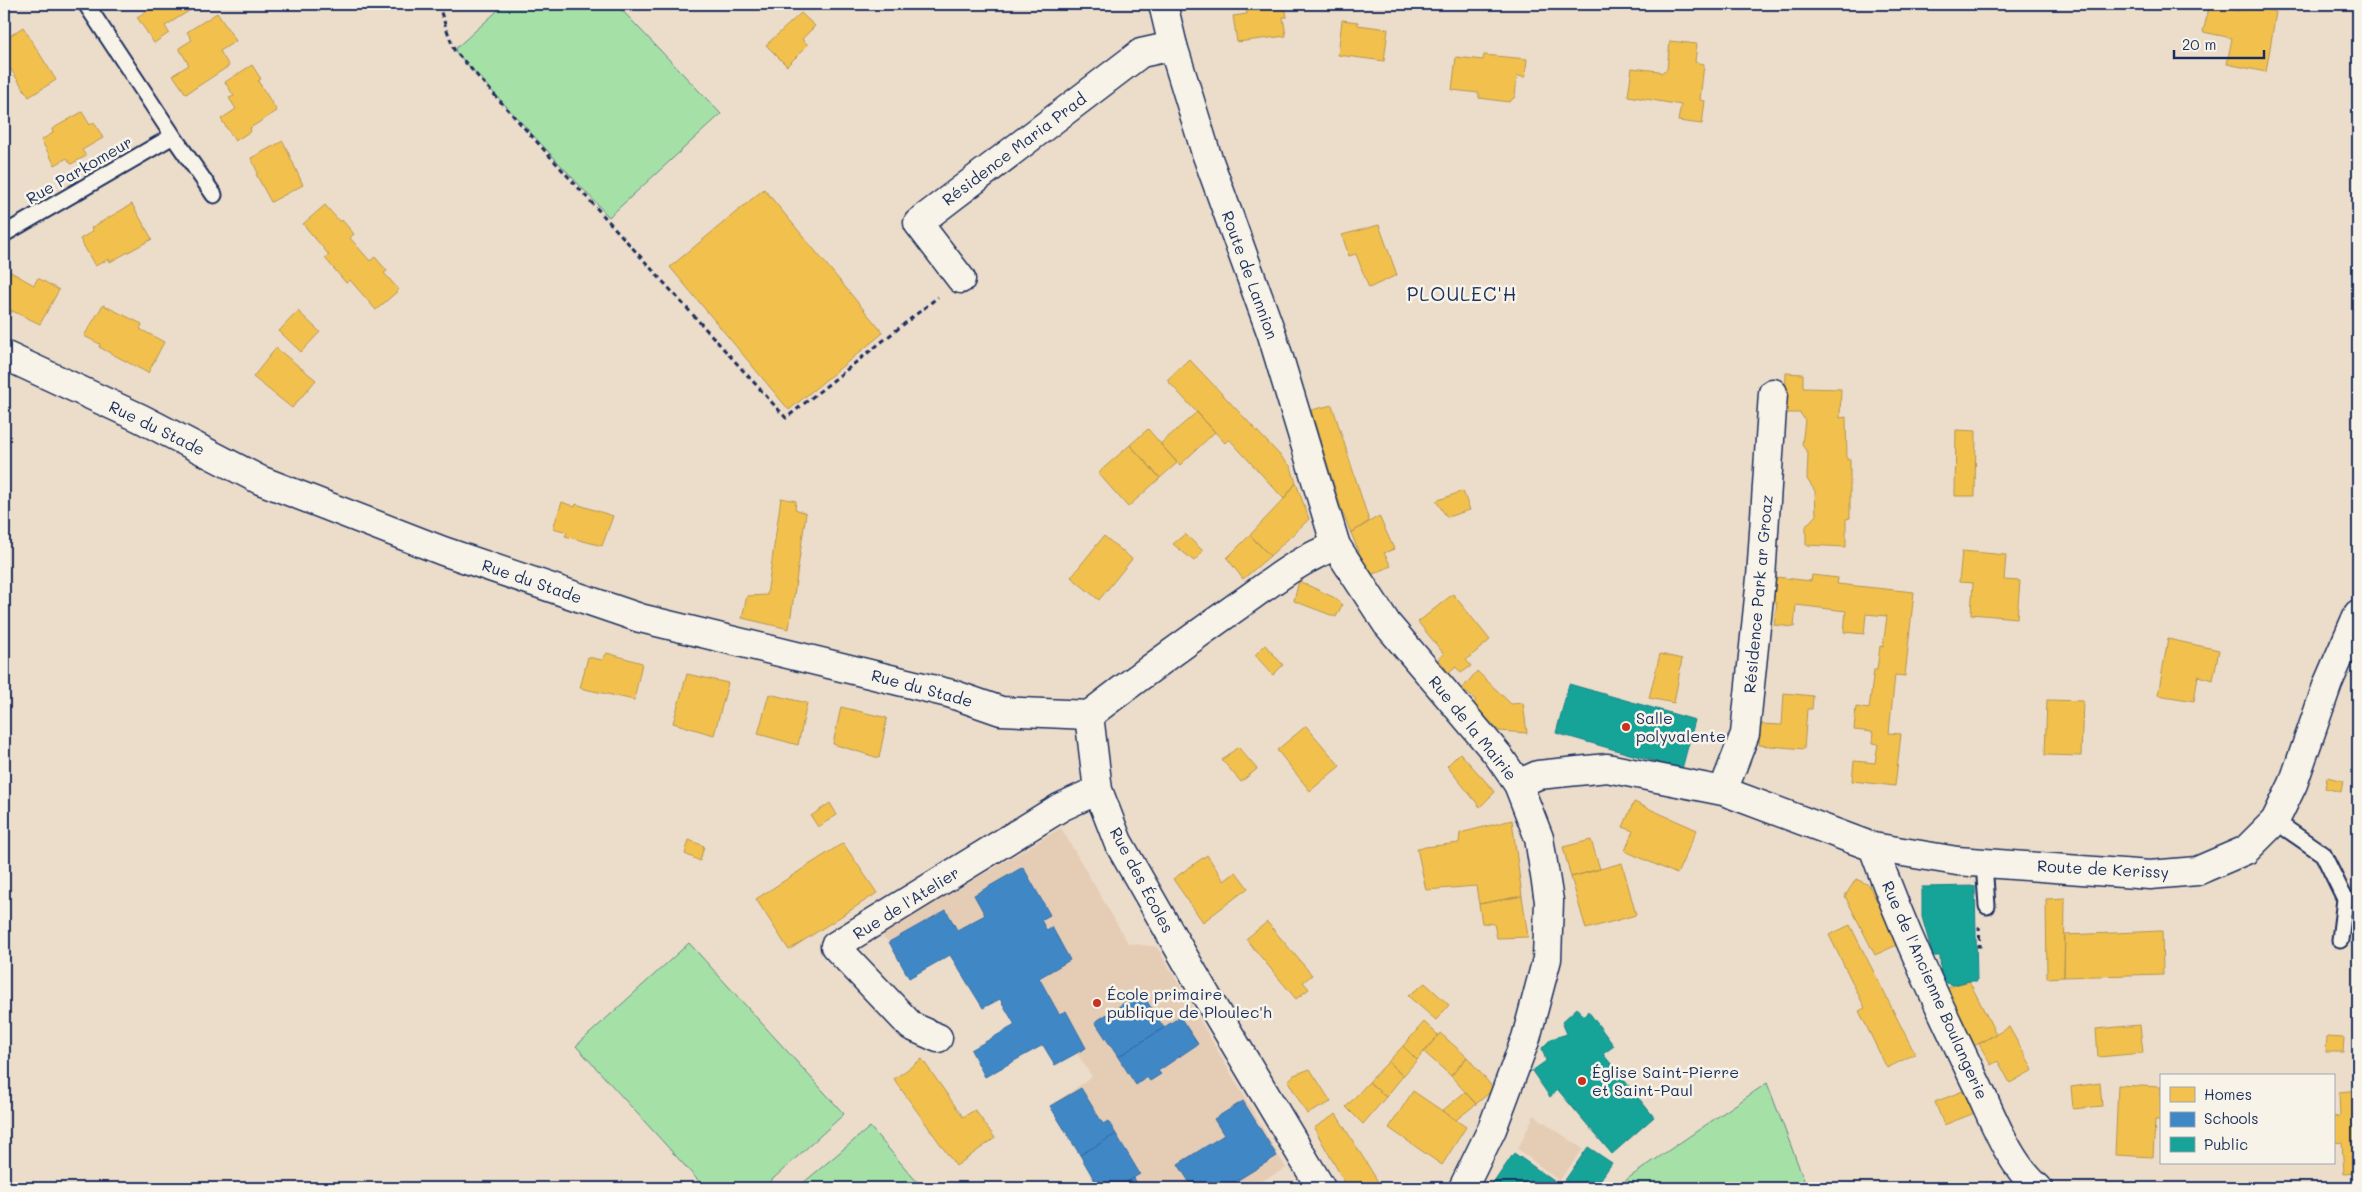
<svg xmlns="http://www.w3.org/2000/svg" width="2362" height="1192" viewBox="0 0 2362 1192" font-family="Mali,sans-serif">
<rect width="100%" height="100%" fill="#ecdcca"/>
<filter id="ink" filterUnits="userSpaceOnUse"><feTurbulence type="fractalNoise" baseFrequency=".02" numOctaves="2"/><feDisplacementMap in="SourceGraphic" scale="10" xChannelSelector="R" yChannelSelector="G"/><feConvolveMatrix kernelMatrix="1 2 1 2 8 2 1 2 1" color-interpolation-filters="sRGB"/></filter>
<g filter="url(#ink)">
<!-- built -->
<path fill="#e5ccb5" d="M1061,828L1128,943L1157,947L1286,1168L1249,1188H1099L1050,1106L1092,1077L1077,1053L1055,1065L1043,1045L985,1077L971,1050L1015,1025L1000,999L983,1008L950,955L909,978L889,942L881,935Z
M1534,1115L1583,1149L1559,1181L1518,1149Z"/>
<!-- green -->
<path fill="#a5e1a7" stroke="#608882" d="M505,4H616L721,114L609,217L454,50Z
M689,943L844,1114L763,1188H705L576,1046Z
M1767,1083L1807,1188H1616L1630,1177Z
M870,1127L917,1182L909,1188H797Z"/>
<!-- homes -->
<path fill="#f2c14e" stroke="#b29553" d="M149,4H189L192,9L165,26L169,33L154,43L137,17L152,8Z
M1281,4L1285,6L1287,17H1283L1286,36L1237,42L1233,16L1247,14L1246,9Z
M2210,4L2239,11L2243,4H2246L2276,12L2266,72L2227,64L2232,38L2203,32Z
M217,13L236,41L220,51L229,66L186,94L173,75L189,65L179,48L192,40L187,32Z
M801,13L815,26L802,39L808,45L787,66L766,45Z
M1342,20L1358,22V25L1388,29L1384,61L1338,55Z
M23,27L56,80L29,97L4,59V40Z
M1670,41L1697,44L1695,62L1704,64L1700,100L1705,101L1702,124L1678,121L1681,105L1628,96L1632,68L1659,71L1661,73L1667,69Z
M1484,55L1527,59L1525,77L1517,76L1515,97L1509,102L1479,98V93L1452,90L1456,57L1483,60Z
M252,65L261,79L258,81L277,111L250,128L251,131L235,141L221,119L236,109L229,98L234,96L225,82Z
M82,112L90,125L94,122L103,138L82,150L86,156L71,164L67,158L55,165L41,140L53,133L52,129Z
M283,141L303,185L271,202L256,174L258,173L251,158Z
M764,189L883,333L789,410L670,267Z
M132,204L152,239L110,262L109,259L95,266L80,239L93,231L91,228Z
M325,205L340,222L342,220L354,234L350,238L370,261L375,257L387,271L384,273L399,290L376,310L350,280L346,283L325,258L329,255L303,224Z
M1379,225L1397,275L1369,288L1356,254L1349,256L1342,235Z
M9,271L34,285L38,278L59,290L40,324L4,307V280Z
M103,305L142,324L140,329L164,342L148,373L99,347L100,344L84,336Z
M4,307L12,312L4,325Z
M298,311L320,332L301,352L279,331Z
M276,348L316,380L292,408L253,377Z
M1189,359L1291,467L1296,483L1284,499L1229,439L1225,443L1167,380Z
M1786,373L1803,374V388L1841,389L1840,418L1846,417L1847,460L1850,459V518L1846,519V547L1806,545V526L1816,515L1815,491L1807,479L1808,453L1802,445L1805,420L1800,413H1785Z
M1332,405L1369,521L1351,533L1342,511L1311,410Z
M1197,412L1215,432L1180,465L1160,444Z
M1148,429L1177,463L1160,478L1130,445Z
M1956,430L1976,431L1975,496H1955Z
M1130,445L1160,478L1128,507L1098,473Z
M1296,483L1309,519L1270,556L1250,535L1284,499Z
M1463,491L1470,510L1447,517L1436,501Z
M781,498L796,501L795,509L806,513L789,629L742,618L747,596L767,595Z
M562,502L575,507L576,504L613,516L602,546L565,536L567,532L553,528Z
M1379,516L1394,549L1384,553L1391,566L1369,576L1351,533Z
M1185,534L1203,551L1194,561L1173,544Z
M1250,535L1270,556L1243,579L1227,558Z
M1104,536L1132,559L1099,600L1071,577Z
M1962,551L2006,555L2004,580L2020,581L2017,618L1971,614L1973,583L1959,582Z
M1812,575L1838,578L1837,584L1914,592L1905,676L1895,675L1889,733L1901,734L1895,786L1852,781L1854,761L1875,763L1878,744L1872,743L1873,732L1854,730L1856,707L1869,709L1874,670H1877L1880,646L1883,647L1887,616L1866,614L1864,634L1844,632L1846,611L1796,605L1794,627L1774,625L1777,603H1773L1776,577L1811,581Z
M1299,581L1335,598L1342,605L1336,617L1294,601Z
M1453,594L1490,640L1466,660L1471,666L1461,673L1456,667L1449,673L1438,659L1444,654L1418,622Z
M2168,639L2219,650L2213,680L2198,676L2194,701L2158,695Z
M1265,645L1283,665L1273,675L1255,655Z
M607,653L642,663L634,700L580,688L588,657L602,660Z
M1660,654L1682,659L1674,703L1649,698Z
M1477,671L1511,704L1523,703L1527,733L1499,731L1473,704L1476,700L1462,689Z
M687,674L728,683L714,735L673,723Z
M1784,693L1813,696L1812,709H1807L1804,749L1759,745L1761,724L1782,725Z
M769,694L807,703L798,745L758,734Z
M2047,700L2083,701L2081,756L2045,755Z
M841,707L887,718L879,758L833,744Z
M1306,726L1340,766L1310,791L1277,750Z
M1238,747L1257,769L1241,782L1222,760Z
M1460,753L1495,792L1480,807L1447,766Z
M2327,777L2343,781L2341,792L2325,788Z
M1634,802L1697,830L1677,874L1625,851L1633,831L1623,827Z
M830,803L837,815L818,827L811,816Z
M1512,820L1522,896L1479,904L1476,886L1426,890L1417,848L1459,843L1460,833Z
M689,840L704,846L700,861L685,854Z
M1591,840L1600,869L1571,877L1563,847Z
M843,843L877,893L789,950L756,899Z
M1207,855L1224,881L1236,872L1248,888L1203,922L1173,879Z
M1622,863L1636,915L1586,929L1571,877Z
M1856,879L1869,885L1899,944L1875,955L1845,896Z
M1522,896L1528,937L1497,938L1494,924L1482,923L1479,904Z
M2065,898L2064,977L2047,978L2046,899Z
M1267,922L1312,975L1303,982L1309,989L1296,999L1246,939Z
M1850,925L1915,1054L1887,1068L1859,1011L1865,1008L1829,935Z
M2162,931L2163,974L2064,977L2065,935Z
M1969,981L1996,1034L1974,1046L1943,989Z
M1425,983L1449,1005L1436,1020L1408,996Z
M1424,1022L1438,1035L1417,1060L1403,1046Z
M2140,1025L2143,1053L2098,1057L2096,1029Z
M2009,1027L2033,1070L2010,1083L1998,1061L1991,1065L1979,1044Z
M1440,1033L1467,1057L1451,1076L1424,1052Z
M2327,1037L2344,1038L2343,1052H2326Z
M1403,1046L1417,1060L1403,1076L1388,1062Z
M1467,1057L1494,1089L1476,1104L1451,1076Z
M922,1059L963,1117L975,1110L995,1138L956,1166L894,1079Z
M1388,1062L1403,1076L1386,1097L1369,1082Z
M1310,1069L1331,1102L1307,1114L1288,1081L1294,1075Z
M1369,1082L1386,1097L1363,1124L1346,1107Z
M2100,1083L2102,1106L2073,1109L2071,1087Z
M2118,1085L2161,1087V1120H2155L2153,1157L2115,1155Z
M1968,1089L1977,1112L1944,1125L1935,1102Z
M2358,1090V1173L2344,1174L2342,1142L2333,1143V1117L2340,1116L2339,1092Z
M1413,1091L1466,1127L1442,1165L1389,1128Z
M1465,1092L1476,1104L1456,1120L1442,1111Z
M1336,1114L1382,1188H1348L1314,1128Z"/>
<!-- schools -->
<path fill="#3f88c5" stroke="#346da6" d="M1023,867L1050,915L1041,920L1047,931L1052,927L1070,960L1039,978L1059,1014L1066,1011L1086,1048L1055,1065L1043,1045L985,1077L971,1050L1015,1025L1000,999L983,1008L950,955L909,978L889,942L946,910L957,930L985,915L974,895Z
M1141,992L1164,1028L1118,1057L1095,1022Z
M1180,1017L1198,1044L1158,1071L1161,1074L1150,1081L1147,1077L1136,1085L1118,1057Z
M1081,1088L1103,1124L1108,1121L1116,1134L1080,1155L1050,1106Z
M1243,1101L1277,1156L1225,1188H1193L1178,1164L1224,1135L1214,1119Z
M1116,1134L1140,1174L1116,1188H1099L1080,1155Z
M1134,1178L1140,1188H1116Z"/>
<!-- public -->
<path fill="#17a398" stroke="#188087" d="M1569,684L1695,720L1682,769L1556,733Z
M1975,886L1977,981H1969L1953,985L1941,981L1940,956H1933L1922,917V887Z
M1577,1008L1584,1017L1588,1011L1614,1046L1603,1054L1654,1117L1612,1154L1558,1090L1550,1097L1532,1071L1546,1061L1542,1048L1551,1039L1567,1034L1562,1022Z
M1588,1147L1612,1163L1595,1188H1490L1514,1153L1561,1186Z"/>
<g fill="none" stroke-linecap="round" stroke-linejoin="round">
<defs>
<path id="lane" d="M173,136L214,195
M4,234L173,136L86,4
M2275,821L2323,854L2345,899L2340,940
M1984,863L1987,906"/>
<path id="street" d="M961,279L918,223L1141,53L1173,46
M4,355L140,418L260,480L443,551L640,618L952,694L1001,711L1089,715
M1089,715L1098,790L1118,842L1204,992L1321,1188
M1089,715C1138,677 1188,641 1239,605C1269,584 1301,558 1336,546
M1518,784L1538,775L1607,768L1723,791L1873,847C1902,928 1938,1004 1975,1081C1993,1117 2007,1161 2038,1188
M1723,791L1745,734L1761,578L1773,393
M1873,847L1957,861L2150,875L2197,871L2246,850L2275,821L2293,784L2328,683L2358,614
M938,1038L911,1026L835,946L1061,807L1098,790"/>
<path id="secondary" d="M1163,4L1173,46L1206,153L1272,335L1336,546L1387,624L1498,755L1518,784L1539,838L1549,901L1547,959L1526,1038L1492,1129L1463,1188"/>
</defs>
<!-- lane casing -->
<use href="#lane" stroke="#1b2f5e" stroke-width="19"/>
<!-- street casing -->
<use href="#street" stroke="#1b2f5e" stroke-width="31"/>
<!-- secondary casing -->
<use href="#secondary" stroke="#1b2f5e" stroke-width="31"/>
<!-- path -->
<path stroke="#1b2f5e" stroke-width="3" stroke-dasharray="5 4" stroke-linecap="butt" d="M438,4L454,50L786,418L938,297
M1977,946H1980L1979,927"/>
<!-- lane -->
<use href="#lane" stroke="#f7f3e8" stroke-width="15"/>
<!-- street -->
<use href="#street" stroke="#f7f3e8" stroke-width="28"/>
<!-- secondary -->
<use href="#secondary" stroke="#f7f3e8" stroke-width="28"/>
</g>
</g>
<!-- markers -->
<g fill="#c8321e" stroke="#f7f3e8" stroke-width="2">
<circle cx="1626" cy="727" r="5"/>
<circle cx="1097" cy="1003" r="5"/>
<circle cx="1582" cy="1081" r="5"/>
</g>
<g text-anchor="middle" stroke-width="5" stroke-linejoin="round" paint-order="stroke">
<!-- street labels -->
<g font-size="16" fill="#1b2f5e" stroke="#f7f3e8">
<text transform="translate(1014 149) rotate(-37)" y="6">Résidence Maria Prad</text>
<text transform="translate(79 170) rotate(-30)" y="6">Rue Parkomeur</text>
<text transform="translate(1250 275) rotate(70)" y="6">Route de Lannion</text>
<text transform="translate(157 428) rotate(26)" y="6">Rue du Stade</text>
<text transform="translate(532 581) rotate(19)" y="6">Rue du Stade</text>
<text transform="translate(1758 594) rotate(-85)" y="6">Résidence Park ar Groaz</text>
<text transform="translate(922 688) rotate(15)" y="6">Rue du Stade</text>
<text transform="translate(1473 728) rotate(51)" y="6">Rue de la Mairie</text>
<text transform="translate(2103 869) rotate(3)" y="6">Route de Kerissy</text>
<text transform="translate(1142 880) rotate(62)" y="6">Rue des Écoles</text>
<text transform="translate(906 903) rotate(-32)" y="6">Rue de l'Atelier</text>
<text transform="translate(1935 990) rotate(66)" y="6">Rue de l'Ancienne Boulangerie</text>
</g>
<!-- poi labels -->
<g font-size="16" fill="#1b2f5e" stroke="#f7f3e8" text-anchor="start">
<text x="1636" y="724">Salle<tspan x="1636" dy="18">polyvalente</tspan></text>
<text x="1107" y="1000">École primaire<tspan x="1107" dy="18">publique de Ploulec'h</tspan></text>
<text x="1592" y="1078">Église Saint-Pierre<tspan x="1592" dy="18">et Saint-Paul</tspan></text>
</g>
<!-- quarter labels -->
<g font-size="19" letter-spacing="1" fill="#1b2f5e" stroke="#f7f3e8">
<text x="1462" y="301">PLOULEC'H</text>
</g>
</g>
<!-- margin -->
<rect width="2362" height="1192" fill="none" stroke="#f7f3e8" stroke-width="20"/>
<rect x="10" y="10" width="2342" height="1172" fill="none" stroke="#1b2f5e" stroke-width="2" filter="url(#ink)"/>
<!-- legend -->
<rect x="2160" y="1074" width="175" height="90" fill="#f7f3e8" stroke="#9fa5b1"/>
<rect x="2170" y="1087" width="25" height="15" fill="#f2c14e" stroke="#9fa5b1"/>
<text x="2204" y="1100" font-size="15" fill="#1b2f5e">Homes</text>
<rect x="2170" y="1112" width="25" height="15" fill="#3f88c5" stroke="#9fa5b1"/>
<text x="2204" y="1124" font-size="15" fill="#1b2f5e">Schools</text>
<rect x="2170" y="1137" width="25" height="15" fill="#17a398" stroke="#9fa5b1"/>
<text x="2204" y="1150" font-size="15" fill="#1b2f5e">Public</text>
<!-- scale -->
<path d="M2174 50v8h90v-8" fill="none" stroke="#1b2f5e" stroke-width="2.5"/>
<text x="2182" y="50" font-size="15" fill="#1b2f5e" stroke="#f7f3e8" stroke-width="4" paint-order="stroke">20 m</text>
</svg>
